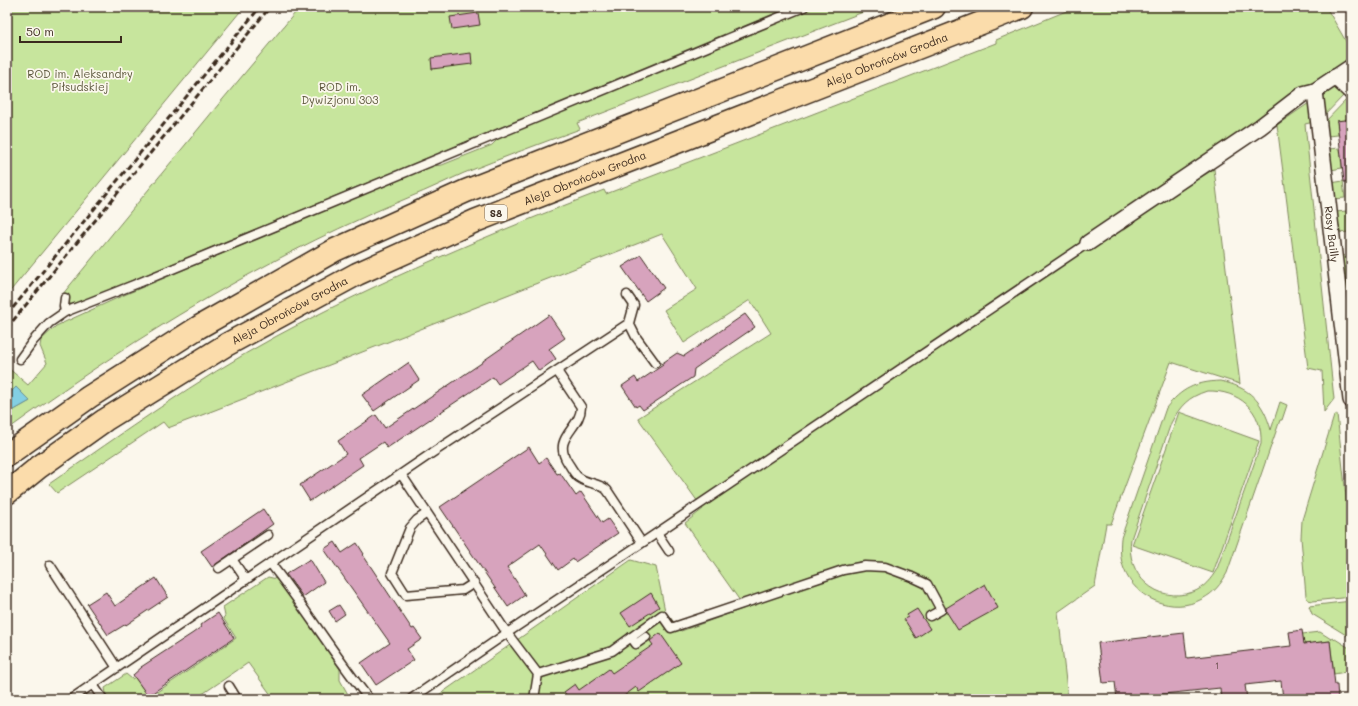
<svg xmlns="http://www.w3.org/2000/svg" width="1358" height="706" viewBox="0 0 1358 706" font-family="Mali,sans-serif">
<rect width="100%" height="100%" fill="#fbf7ec"/>
<filter id="ink" filterUnits="userSpaceOnUse"><feTurbulence type="fractalNoise" baseFrequency=".025" numOctaves="2"/><feDisplacementMap in="SourceGraphic" scale="8" xChannelSelector="R" yChannelSelector="G"/><feConvolveMatrix kernelMatrix="1 2 1 2 8 2 1 2 1" color-interpolation-filters="sRGB"/></filter>
<g filter="url(#ink)">
<!-- green -->
<path fill="#c7e59d" stroke="#81885e" fill-rule="evenodd" d="M7,7H244L7,295Z
M300,7H790L80,302L71,304L69,303V299L68,300L62,295L218,105Z
M815,7H876L577,123L580,129C541,143 502,158 464,173C446,181 428,190 410,197C394,204 378,210 362,218C236,275 118,349 7,430V414L30,401L16,387L7,396V367L28,385L47,363L40,346L41,340L56,326L124,295L392,182L432,166L442,165L492,145L500,137Z
M1076,7H1326L1351,50V62L1155,206L1214,169L1240,384L1171,362L1111,524H1106L1095,586L1058,612L1068,699H433L631,560L656,567L665,611L681,631L745,608L685,523L703,509L638,418L771,333L750,300L684,343L664,310L697,289L662,234L215,410L168,428L163,422L57,493L49,484C123,433 196,380 275,337C381,280 492,233 604,190L606,194L996,43V40Z
M1335,87L1344,95L1322,118L1320,96Z
M1348,98L1351,100V118H1348V120L1337,121L1338,135L1327,136L1323,124Z
M1309,103L1311,104L1314,122L1305,124L1334,399L1324,412L1322,371L1308,368L1277,125Z
M1340,148L1342,168L1331,170L1328,149Z
M1343,181L1345,198L1333,199L1331,183Z
M1347,211L1349,232L1338,233L1335,212Z
M1339,251L1351,263V303L1347,305Z
M1220,381C1249,387 1263,401 1271,430L1280,402L1287,405L1282,420H1280L1227,573C1221,584 1214,593 1202,599C1173,615 1135,599 1124,569C1120,559 1120,549 1121,538L1166,408C1181,389 1195,382 1220,381ZM1207,391C1239,390 1263,410 1261,444L1217,569C1211,579 1204,588 1193,592C1157,605 1125,574 1131,539L1171,423C1180,406 1188,397 1207,391Z
M1179,412L1259,441L1213,573L1132,545Z
M1337,414L1351,542V597L1313,601L1308,600L1306,596L1301,538L1302,520L1334,416Z
M268,577L277,579L285,588L340,669V680L350,698L354,699H274L248,663L198,697V699H107L105,688L126,674L132,679L135,677L148,696L153,693L154,694L236,638L223,618L225,616L223,607Z
M1351,601V638L1312,614L1309,606Z
M1320,632L1331,639L1332,637L1351,649V671L1334,674L1330,641L1304,644L1302,634Z"/>
<!-- water -->
<path fill="#83cfe3" stroke="#668d94" d="M16,387L30,401L7,414V396Z"/>
<!-- building -->
<path fill="#d7a3bd" stroke="#3b2a1e" d="M478,13L480,25L452,29L450,17Z
M471,53L472,64L432,69L431,58Z
M1351,119V182H1344L1337,121Z
M641,255L664,288L646,301L622,267Z
M745,314L755,327L694,369L693,377L643,410L639,405L636,407L622,386L635,377L638,382L663,365L661,364L677,353L684,356Z
M549,315L565,338L549,349L556,359L539,371L532,361L498,384L493,377L387,448L383,442L359,458L363,465L310,501L300,485L346,454L338,441L376,415L385,428L483,362V361Z
M408,363L419,380L374,411L362,395Z
M529,447L539,463L546,458L557,474L560,473L576,496L581,492L602,523L608,519L618,533L575,562L573,559L558,570L540,544L507,567L525,595L508,607L440,507Z
M263,509L273,524L212,567L201,551Z
M335,542L342,553L357,543L364,554L363,555L412,629L414,628L422,639L407,649L414,660L376,685L361,663L390,643L324,549Z
M310,559L324,582L303,597L286,574Z
M156,578L168,597L126,625V624L108,635L87,604L106,592L115,606Z
M985,584L998,608L958,630L946,611V608Z
M651,593L659,607L630,626L621,613Z
M339,605L345,614L335,621L329,611Z
M917,609L930,629L916,638L904,619L908,617L907,615Z
M218,613L234,638L148,696L133,675L142,667H141L193,633L201,627L200,625Z
M1302,630L1304,644L1330,641L1335,685H1337L1338,699H1283L1281,681L1245,685L1247,699H1221L1220,688L1117,699L1115,682L1103,683L1098,643L1184,633L1187,658L1291,646L1289,632Z
M660,633L681,663L639,692L636,687L620,699H565L568,697L564,692L575,684L579,690L609,669L612,673L653,645L650,641Z"/>
<g fill="none" stroke-linecap="round" stroke-linejoin="round">
<defs>
<path id="lane" d="M627,295L634,305L629,323L636,337L655,363
M65,312L64,306L65,298
M20,359L33,341L49,323L65,312L141,282L804,7
M557,371L581,407C581,429 551,437 568,463C571,467 573,472 577,476C585,484 598,482 607,490L642,543L507,633L538,674L612,651L662,615L671,628L843,570L865,566L885,567L912,577L927,584L941,610L930,616
M401,474L507,633L411,699
M427,513L417,520L410,528L392,573L406,595L463,590L474,583
M657,533L669,551
M642,543L1088,243
M232,559L246,580
M270,563C305,607 334,655 369,699
M50,565L117,668
M219,568L268,535
M631,637L636,644L646,637
M93,685L103,699
M229,686L237,699
M71,699L432,453L629,323
M534,699L538,674"/>
<g id="street">
<path d="M1335,77L1351,92"/>
<path id="s1" d="M1315,91L1351,400"/>
<path d="M1088,243L1260,127L1303,94L1315,91L1351,67"/>
</g>
<g id="highway">
<path d="M7,455L89,397L199,327L335,250L466,191L934,7"/>
<path id="s2" d="M7,493L39,467L105,420L226,345L357,274L475,221L1022,7"/>
</g>
</defs>
<!-- lane casing -->
<use href="#lane" stroke="#3b2a1e" stroke-width="11"/>
<!-- street casing -->
<use href="#street" stroke="#3b2a1e" stroke-width="18"/>
<!-- highway casing -->
<use href="#highway" stroke="#3b2a1e" stroke-width="25"/>
<!-- lane -->
<use href="#lane" stroke="#fbf7ec" stroke-width="8"/>
<!-- street -->
<use href="#street" stroke="#fbf7ec" stroke-width="15"/>
<!-- highway -->
<use href="#highway" stroke="#fbdcab" stroke-width="22"/>
<!-- rail -->
<path stroke="#3b2a1e" stroke-width="3" stroke-dasharray="6 3" stroke-linecap="butt" d="M7,315L260,7
M7,328L270,7"/>
</g>
</g>
<g text-anchor="middle" stroke-width="3.5" stroke-linejoin="round" paint-order="stroke">
<!-- number labels -->
<g font-size="9" fill="#624846">
<text x="1217" y="669">1</text>
</g>
<!-- shield labels -->
<rect fill="#fbf7ec" stroke="#75685c" stroke-width="1" x="485" y="205" width="22" height="16" rx="3"/>
<g font-size="10" font-weight="bold" fill="#3b2a1e">
<text x="496" y="217">S8</text>
</g>
<!-- street labels -->
<g font-size="11" fill="#3b2a1e" stroke="#fbf7ec">
<text dy="4" stroke="none"><textPath href="#s2" startOffset="985">Aleja Obrońców Grodna</textPath></text>
<text dy="4" stroke="none"><textPath href="#s2" startOffset="661">Aleja Obrońców Grodna</textPath></text>
<text dy="4" stroke="none"><textPath href="#s1" startOffset="144">Rosy Bailly</textPath></text>
<text dy="4" stroke="none"><textPath href="#s2" startOffset="337">Aleja Obrońców Grodna</textPath></text>
</g>
<!-- park labels -->
<g font-size="11" fill="#5e593e" stroke="#fbf7ec">
<text x="80" y="78">ROD im. Aleksandry<tspan x="80" dy="13">Piłsudskiej</tspan></text>
<text x="340" y="91">ROD im.<tspan x="340" dy="13">Dywizjonu 303</tspan></text>
</g>
</g>
<!-- margin -->
<rect width="1358" height="706" fill="none" stroke="#fbf7ec" stroke-width="24"/>
<rect x="12" y="12" width="1334" height="682" fill="none" stroke="#3b2a1e" stroke-width="1.5" filter="url(#ink)"/>
<!-- scale -->
<path d="M20 36v6h101v-6" fill="none" stroke="#3b2a1e" stroke-width="2"/>
<text x="26" y="36" font-size="12" fill="#3b2a1e" stroke="#fbf7ec" stroke-width="3" paint-order="stroke">50 m</text>
</svg>
